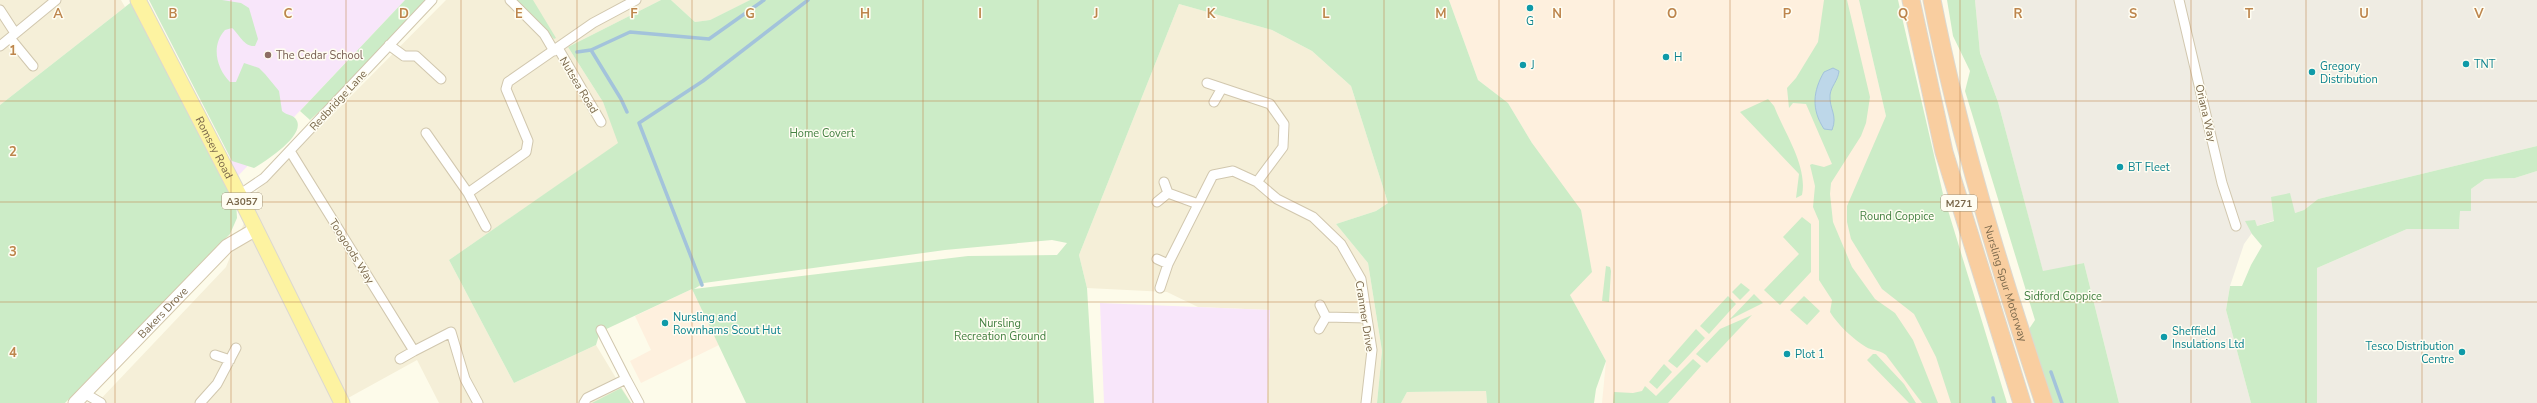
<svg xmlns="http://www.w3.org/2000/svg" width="2537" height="403" viewBox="0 0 2537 403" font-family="'Nunito Sans',sans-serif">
<rect width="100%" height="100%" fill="#fdfbea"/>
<!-- residential -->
<path fill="#f5efd8" d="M0,0H121L125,7L0,105Z
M446,0H661L568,47L603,102L619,143L449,260L514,383L596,345L631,403H439L417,360L339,403H97L226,267L257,191Z
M671,0H750L710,20L695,22Z
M1179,4L1272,30L1312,51L1351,86L1388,203L1376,211L1336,224L1368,263L1382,351L1377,403H1267L1270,310L1198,307L1167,292L1087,288L1079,255Z
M1486,391L1487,403H1401L1407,392Z"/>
<!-- commercial -->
<path fill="#fef0de" d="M1449,0H1859L1886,116L1917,301L1961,403H1602L1606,361L1570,295L1532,143L1508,103L1478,80Z
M692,289L719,345L641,383L630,361L651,350L635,316Z"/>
<!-- industrial -->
<path fill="#efece3" d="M1975,0H2537V146L2318,199L2304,210L2257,226L2244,244L2230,286L2226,310L2251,403H2119L2084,263L2043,272L1998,102L1980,53Z
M2537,171V403H2317V268L2407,229H2459L2460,211H2471V189L2485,179L2515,178Z"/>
<!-- education -->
<path fill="#f8e6fa" d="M159,0H405L238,176Z
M1100,303L1270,310L1267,403H1104Z"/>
<!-- green -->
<path fill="#ccecc7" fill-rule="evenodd" d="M134,0L236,201L237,218L230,234L65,403H0V105Z
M149,0H222L241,3L249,8L258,39L255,46C244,47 240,35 232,28L225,30C211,45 216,68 230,82H236L244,63L259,68L265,74L279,91L282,111C287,116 294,114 297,121C304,136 266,161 254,168L232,161Z
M405,0H425L424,4L352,81L310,120L300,111Z
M517,0H533L556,38L554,39Z
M661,0H671L695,22L710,20L750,0H1449L1478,80L1508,103L1532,143L1581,210L1592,272L1570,295L1606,361L1596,389L1594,403H1487L1486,391L1407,392L1401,403H1377L1382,351L1368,263L1336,224L1376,211L1388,203L1351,86L1312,51L1272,30L1179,4L1079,255L1087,288L1094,403H746L692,289L600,332L596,345L514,383L449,260L618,143L603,102L568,47ZM1052,240L1067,243L1057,255L968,256L694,289L704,283L945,250Z
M1824,0H1847L1870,97L1866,123L1861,136L1831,183L1830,194L1833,222L1852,267L1875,299L1895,313L1913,340L1938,403H1922L1886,355C1878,349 1872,351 1866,347C1853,339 1838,325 1830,312L1832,300L1819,280V221L1813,207L1815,186L1810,165L1812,164L1824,167L1832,164L1806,104L1793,103L1789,108L1787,88L1796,78L1818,42Z
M1859,0H1898L1943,194L2007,403H1951L1936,357L1914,314L1882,289L1851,239L1847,222V206L1886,116Z
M1947,0H1975L1980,53L1998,102L2043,271L2084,263L2119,403H2053L2029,329L2035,320L1965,91L1970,71L1953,36Z
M1768,99L1774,106C1784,132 1808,166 1802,195L1796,198L1799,174L1740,112Z
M2537,146V171L2515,178L2485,179L2471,189V211H2460L2459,229H2407L2317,268V403H2251L2226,310L2230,286H2242L2251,265L2262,246L2252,234L2245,221L2255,220L2257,226L2274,221L2271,197L2290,193L2295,213L2304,210L2318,199Z
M1802,217L1811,224V272L1780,305L1764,290L1799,254L1783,237Z
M1606,266L1610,267L1611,271L1609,302L1602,301Z
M1741,283L1750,290L1740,300L1732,292Z
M1754,294L1763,303L1729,320Z
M1728,296L1736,304L1709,334L1700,326Z
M1804,296L1820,311L1807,325L1790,310Z
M1752,315L1707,363L1696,354L1720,329Z
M1696,329L1705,338L1677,368L1668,361Z
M1873,354H1876L1904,384L1916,403H1909L1867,360Z
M1693,359L1701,366L1668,403H1613L1614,392L1633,393L1642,391L1645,386L1656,396Z
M1664,364L1672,372L1657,389L1649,382Z
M621,388L631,403H592Z"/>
<!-- water -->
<path fill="#bdd7e9" stroke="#a3c3db" d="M1833,68L1839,71C1838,81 1831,86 1830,95C1829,109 1838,115 1832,130L1824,129C1811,109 1813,91 1824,72Z"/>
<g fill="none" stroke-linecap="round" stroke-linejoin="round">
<!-- stream -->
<path stroke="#a3c3db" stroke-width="3.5" d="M577,52L591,50
M627,112L621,99L591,50L630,32L709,39L764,0
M702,285L639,123L703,81L808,0
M2051,372L2062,403
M1993,398L1994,403"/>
<defs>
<path id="street" d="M510,0L544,34L554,51
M2179,0L2222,183L2236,226
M0,10L15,33
M10,38L33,66
M389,45L404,56H416L441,79
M0,46L56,0
M558,48L601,122
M1207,83L1270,104L1284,124L1283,147L1257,182
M1214,102L1222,88
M426,133L468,193L526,152L528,141L506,89L508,82L593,23L636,0
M290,151L414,351L451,332L465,379L478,403
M1164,182L1168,193
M468,193L486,227
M239,195L264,178L432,0
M1157,202L1168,193L1198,204
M1157,259L1168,264
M1160,288L1168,264L1213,175L1233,171L1257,182L1277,199L1313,217L1341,244L1361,279L1367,318L1372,350L1366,403
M1320,305L1326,317L1367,318
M1319,329L1326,317
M215,355L230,360
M400,359L414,351
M626,379L639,403
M84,393L101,403
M200,403L217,384L236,348
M584,403L587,398L626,379L601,330"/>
<g id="secondary">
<path id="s1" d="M75,403L227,246L256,229"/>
</g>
<g id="primary">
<path id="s2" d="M138,0L239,195L342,403"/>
</g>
<g id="highway">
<path d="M1911,0L1944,152L2022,403"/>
<path id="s3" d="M1932,0C1959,137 2000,270 2044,403"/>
</g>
</defs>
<!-- street casing -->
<use href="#street" stroke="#d1c7ae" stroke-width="11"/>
<!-- secondary casing -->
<use href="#secondary" stroke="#d4c8ac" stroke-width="15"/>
<!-- primary casing -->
<use href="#primary" stroke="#dcd8d0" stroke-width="17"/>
<!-- highway casing -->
<use href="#highway" stroke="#dcd8d0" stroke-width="19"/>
<!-- street -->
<use href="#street" stroke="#fff" stroke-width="9"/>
<!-- secondary -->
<use href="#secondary" stroke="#fff" stroke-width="13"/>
<!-- primary -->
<use href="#primary" stroke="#fdf3a1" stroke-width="15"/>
<!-- highway -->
<use href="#highway" stroke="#f9cea0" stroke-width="17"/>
</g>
<!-- grid -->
<path fill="none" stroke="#bd854c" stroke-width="1" stroke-opacity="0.55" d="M115,0V403M231,0V403M346,0V403M461,0V403M577,0V403M692,0V403M807,0V403M923,0V403M1038,0V403M1153,0V403M1268,0V403M1384,0V403M1499,0V403M1614,0V403M1730,0V403M1845,0V403M1960,0V403M2076,0V403M2191,0V403M2306,0V403M2422,0V403M0,101H2537M0,202H2537M0,302H2537"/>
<!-- markers -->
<g fill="#0f9aa8" stroke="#fffdf2" stroke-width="1.5">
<circle cx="1530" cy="8" r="4"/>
<circle cx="1666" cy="57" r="4"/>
<circle cx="2466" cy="64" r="4"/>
<circle cx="1523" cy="65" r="4"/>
<circle cx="2312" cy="72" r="4"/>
<circle cx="2120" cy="167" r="4"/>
<circle cx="665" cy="323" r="4"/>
<circle cx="2164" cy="337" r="4"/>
<circle cx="2462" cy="352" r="4"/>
<circle cx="1787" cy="354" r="4"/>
</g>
<circle fill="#8d6e63" stroke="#fffdf2" stroke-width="1.5" cx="268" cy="55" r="4"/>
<g text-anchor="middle" stroke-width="3" stroke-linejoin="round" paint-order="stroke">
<!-- shield labels -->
<g fill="#fffdf2" stroke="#a2957d" stroke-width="1">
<rect x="222" y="193" width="40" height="16" rx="3"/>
<rect x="1941" y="195" width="36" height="16" rx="3"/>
</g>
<g font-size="10" font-weight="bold" fill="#7a684b">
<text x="242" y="205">A3057</text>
<text x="1959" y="207">M271</text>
</g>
<!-- culture labels -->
<g font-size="11" fill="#0d838f" stroke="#fffdf2" text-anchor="start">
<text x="1530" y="25" text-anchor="middle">G</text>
<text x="1674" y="61">H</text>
<text x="2474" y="68">TNT</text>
<text x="1531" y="69">J</text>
<text x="2320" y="70">Gregory<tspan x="2320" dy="13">Distribution</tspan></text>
<text x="2128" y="171">BT Fleet</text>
<text x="673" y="321">Nursling and<tspan x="673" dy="13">Rownhams Scout Hut</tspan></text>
<text x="2172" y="335">Sheffield<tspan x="2172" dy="13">Insulations Ltd</tspan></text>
<text x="2454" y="350" text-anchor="end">Tesco Distribution<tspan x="2454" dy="13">Centre</tspan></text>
<text x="1795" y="358">Plot 1</text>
</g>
<!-- education labels -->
<g font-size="11" fill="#785e54" stroke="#fffdf2" text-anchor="start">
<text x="276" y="59">The Cedar School</text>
</g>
<!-- street labels -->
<g font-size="11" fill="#7a684b" stroke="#fffdf2">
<text transform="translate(579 85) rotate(59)" y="4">Nutsea Road</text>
<text transform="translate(338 100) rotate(-47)" y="4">Redbridge Lane</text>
<text transform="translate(2206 113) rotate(77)" y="4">Oriana Way</text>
<text dy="4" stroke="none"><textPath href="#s2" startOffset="166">Romsey Road</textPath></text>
<text transform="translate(352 251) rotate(58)" y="4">Toogoods Way</text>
<text dy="4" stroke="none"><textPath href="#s3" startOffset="293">Nursling Spur Motorway</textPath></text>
<text dy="4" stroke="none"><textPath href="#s1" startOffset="126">Bakers Drove</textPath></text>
<text transform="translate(1365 316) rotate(81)" y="4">Cranmer Drive</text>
</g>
<!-- park labels -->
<g font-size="11" fill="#448142" stroke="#fffdf2">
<text x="822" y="137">Home Covert</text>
<text x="1897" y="220">Round Coppice</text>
<text x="2063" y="300">Sidford Coppice</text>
<text x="1000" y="327">Nursling<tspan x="1000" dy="13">Recreation Ground</tspan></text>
</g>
</g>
<g font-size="13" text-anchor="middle" font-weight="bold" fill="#bd854c" stroke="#fffdf2" stroke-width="3" stroke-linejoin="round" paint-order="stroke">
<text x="58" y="18">A</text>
<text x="173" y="18">B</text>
<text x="288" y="18">C</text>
<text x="404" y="18">D</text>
<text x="519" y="18">E</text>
<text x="634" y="18">F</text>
<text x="750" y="18">G</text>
<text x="865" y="18">H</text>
<text x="980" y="18">I</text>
<text x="1096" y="18">J</text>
<text x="1211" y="18">K</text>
<text x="1326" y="18">L</text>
<text x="1441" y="18">M</text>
<text x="1557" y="18">N</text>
<text x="1672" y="18">O</text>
<text x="1787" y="18">P</text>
<text x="1903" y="18">Q</text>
<text x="2018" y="18">R</text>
<text x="2133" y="18">S</text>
<text x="2249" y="18">T</text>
<text x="2364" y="18">U</text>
<text x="2479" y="18">V</text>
<text x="13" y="55">1</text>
<text x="13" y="156">2</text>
<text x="13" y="256">3</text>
<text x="13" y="357">4</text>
</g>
</svg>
